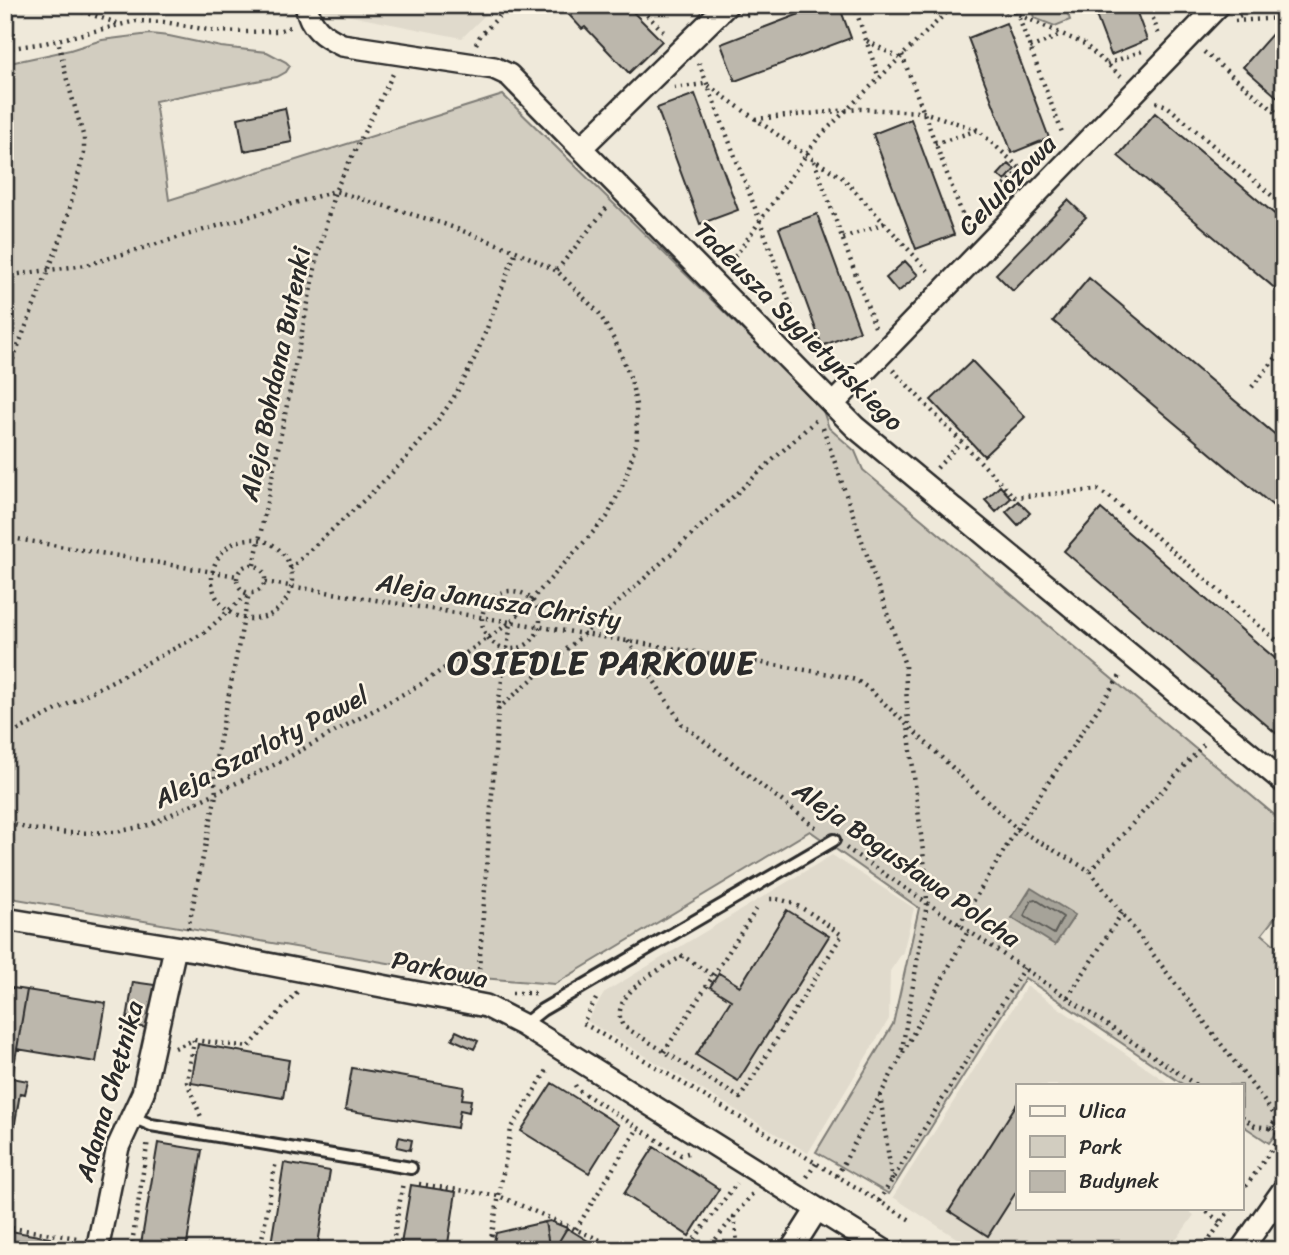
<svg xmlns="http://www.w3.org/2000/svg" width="1289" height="1255" viewBox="0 0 1289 1255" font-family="Sriracha,sans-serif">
<rect width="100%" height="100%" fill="#efe9da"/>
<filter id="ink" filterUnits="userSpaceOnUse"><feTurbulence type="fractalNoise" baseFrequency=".0143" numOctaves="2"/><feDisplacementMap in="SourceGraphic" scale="14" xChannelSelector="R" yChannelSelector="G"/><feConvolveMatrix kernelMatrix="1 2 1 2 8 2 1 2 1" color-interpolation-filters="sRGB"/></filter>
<g filter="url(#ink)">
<!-- built -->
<path fill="#e0dacc" d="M321,5H495L462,38L321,10Z
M832,855L914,908L903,952L890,971L889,1019L808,1153L587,1021L605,992Z
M1027,986L1171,1085H1018V1208H1184L1194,1215L1169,1250H975L893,1197Z"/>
<!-- green -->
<path fill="#d2cdc0" stroke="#7e7c76" stroke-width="2" d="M1031,5H1065L1070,20L1055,26L1034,18Z
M150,34L169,36L221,47L267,52L286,62L290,66L286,72L277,77L155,101L169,200L503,95L822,408L829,428L855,451L863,470L1284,823V906L1262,934L1284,953V1123L1269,1143L1242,1125V1085H1184L1025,978L889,1194L816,1152L893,1024L919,908L810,831L555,984L469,977L5,897V64L70,50L102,40Z"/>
<!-- water -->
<path fill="#a6a399" stroke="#75736d" stroke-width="2" d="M1031,888L1075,915L1055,945L1012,918Z"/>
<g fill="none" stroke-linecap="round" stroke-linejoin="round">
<!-- shore -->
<path stroke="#5c5b57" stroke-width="2" d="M1035,899L1063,917L1054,934L1024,916L1032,900Z"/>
</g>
<!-- building -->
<path fill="#bcb7ac" stroke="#2b2b2b" stroke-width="2" d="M560,5H626L662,41L629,73L585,27L582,29Z
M823,5H839L851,38L735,81L721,44Z
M1092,5H1134L1147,40L1111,55Z
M1006,23L1049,138L1012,153L968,38Z
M1280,25L1284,28V103L1243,67Z
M695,94L738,210L700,224L657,108Z
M285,108L292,142L244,151L238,118Z
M1155,113L1284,222V296L1118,156Z
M911,119L954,235L916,249L873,134Z
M1008,164L1015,169L1005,181L998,175Z
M1068,200L1086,217L1013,291L996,274Z
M817,214L860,331L822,346L779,228Z
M905,261L918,275L898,292L886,278Z
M1089,278L1284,442V515L1053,321Z
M972,361L1025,417L984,456L931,400Z
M1000,486L1011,498L996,512L985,500Z
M1018,501L1030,513L1018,525L1006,512Z
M1101,509L1284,666V740L1064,551Z
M787,910L829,936L738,1081L696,1055L731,1000L710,987L719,973L740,986Z
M133,982L155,985L148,1028L126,1025Z
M5,987L27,990L12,1078L28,1081L25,1094L20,1093L12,1141L5,1140Z
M27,990L106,1003L96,1062L17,1049Z
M456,1031L478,1041L474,1049L452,1039Z
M198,1044L289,1060L283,1098L191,1083Z
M352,1068L464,1087L462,1099L471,1100L469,1112L460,1110L457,1128L345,1110Z
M552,1083L619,1125L589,1173L521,1131Z
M1018,1102V1189L988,1236L949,1211Z
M399,1137L412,1140L410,1150L397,1147Z
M158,1143L202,1150L186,1250H140Z
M654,1147L719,1189L689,1236L624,1194Z
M284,1163L330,1171L317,1250H270Z
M411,1185L456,1192L447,1250H400Z
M550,1221L567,1228L555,1248L549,1245L545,1222Z
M545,1222L549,1245L525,1250H492L496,1233Z
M567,1228L603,1250L555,1248Z
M5,1230L50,1238L48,1250H5Z"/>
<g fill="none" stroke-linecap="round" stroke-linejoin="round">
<defs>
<path id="service" d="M523,1025L542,1010L834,840
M132,1117L151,1125L411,1168"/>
<path id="minor" d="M306,5C310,27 323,36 342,45L494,68L509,75L855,427L1284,782
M581,148L727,5
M834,403L1219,5
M5,919L200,951L486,1006L523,1025L883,1250
M97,1250L118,1147L143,1093L175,948
M791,1250L817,1209
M1241,1250L1284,1189"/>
</defs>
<!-- service casing -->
<use href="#service" stroke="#2b2b2b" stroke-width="16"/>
<!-- minor casing -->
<use href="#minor" stroke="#2b2b2b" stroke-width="26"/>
<!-- path -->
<path stroke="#2b2b2b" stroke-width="4.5" stroke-dasharray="2 5" stroke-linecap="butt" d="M62,5L120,24
M637,5L666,34
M854,5L879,78
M978,5L1011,11L1084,44L1121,76
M1014,5L1063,135
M1148,5L1159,35
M1264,7L1284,20
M746,15L775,5
M1239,16L1267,5
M1235,21L1281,18
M867,41L899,58
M476,44L480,36L510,5
M1030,48L1061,35
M5,49L45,43L136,21L164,22L214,31L246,32L278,31L290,27
M1204,52L1284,119
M902,55L969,232
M699,63L760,221L803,340
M1107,64L1142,51
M674,88L704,84L709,86L806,155L843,178L930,273
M1156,102L1167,106L1284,206
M755,119L860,109L923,112L978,130L1022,170
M935,144L978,130
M814,161L875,327
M1003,197L1000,190L1045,147H1050
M843,238L885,223
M727,268L818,138L954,5
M557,270L608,206
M5,276L86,265L335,191L444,224L516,251L557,271L599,313L616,343L631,379L636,405L637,440L625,480L607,517L511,622L423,683L278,763L149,825L116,832L69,833L29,829L5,822
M893,370L1014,497L1098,490L1111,498L1284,647
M5,379L63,233L84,153V138L67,80L58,40
M1252,387L1284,348
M823,428L905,665L908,726L926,877L927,904L901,1055
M937,468L961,442
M5,537L237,576
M212 579a40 40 0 1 1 80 0a40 40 0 1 1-80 0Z
M237 579a14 14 0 1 1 28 0a14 14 0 1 1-28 0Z
M254,565L318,254L335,191L393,74
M290,569C345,516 407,467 450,403C480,358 496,301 516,251
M265,582L836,675L856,680L868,688L1017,829L1090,871L1277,1118L1270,1128
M482 620a29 29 0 1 1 58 0a29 29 0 1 1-58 0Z
M628,641L682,724L818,829
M498,709L584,634L816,420
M5,737L204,633L247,594
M846,848L1196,1085
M1090,871L1204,744
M959,925L1017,829L1122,673
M188,929L216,795L214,769L249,593
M681,955L714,976
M683,956C660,969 606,995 623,1026L740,1098L842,935C822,922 794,897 769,899
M478,983L499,699L511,623
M512,993H535
M1068,997L1122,913
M596,999L583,1023L912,1221
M194,1040L187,1082L201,1117
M175,1048L194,1040L249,1047L297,992
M664,1052L759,905
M575,1085L577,1089L681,1155L688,1153
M880,1095L892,1180
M1242,1117L1255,1126L1270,1128
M1270,1128L1284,1138
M837,1176L968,931
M807,1177L816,1163
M419,1184L499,1196L623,1250
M1242,1192L1284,1132
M879,1201L1024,968
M1201,1208L1221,1222
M734,1216L738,1250
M5,1227L77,1238
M576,1229L638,1128
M902,1241L916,1250
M131,1250L148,1140
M260,1250L276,1161
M392,1250L403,1182
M489,1250L511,1129L549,1067
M686,1250L737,1183
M707,1250L753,1193
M1202,1250L1231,1208
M1279,1250L1284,1244"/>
<!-- service -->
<use href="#service" stroke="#fcf5e5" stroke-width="10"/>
<!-- minor -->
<use href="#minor" stroke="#fcf5e5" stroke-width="21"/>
</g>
</g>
<g text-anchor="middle" stroke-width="5" stroke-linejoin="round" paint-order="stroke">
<!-- street labels -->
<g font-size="26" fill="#2b2b2b" stroke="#fcf5e5">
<text transform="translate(1007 185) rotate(-46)" y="9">Celulozowa</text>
<text transform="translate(799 326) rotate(45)" y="9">Tadeusza Sygietyńskiego</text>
<text transform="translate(275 374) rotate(-78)" y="9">Aleja Bohdana Butenki</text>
<text transform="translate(499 601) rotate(9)" y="9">Aleja Janusza Christy</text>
<text transform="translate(261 747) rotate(-27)" y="9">Aleja Szarloty Pawel</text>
<text transform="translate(907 864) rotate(35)" y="9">Aleja Bogusława Polcha</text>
<text transform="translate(440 969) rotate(12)" y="9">Parkowa</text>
<text transform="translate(109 1091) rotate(-74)" y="9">Adama Chętnika</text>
</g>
<!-- district labels -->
<g font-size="33" font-weight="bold" letter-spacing="2" fill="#2b2b2b" stroke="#fcf5e5">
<text x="602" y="674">OSIEDLE PARKOWE</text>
</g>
</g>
<!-- margin -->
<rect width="1289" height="1255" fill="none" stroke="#fcf5e5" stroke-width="28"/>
<rect x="14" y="14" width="1261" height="1227" fill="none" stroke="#2b2b2b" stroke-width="2.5" filter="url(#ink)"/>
<!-- legend -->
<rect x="1016" y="1084" width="228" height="126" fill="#fcf5e5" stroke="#a8a49b" stroke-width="2"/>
<rect x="1030" y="1106" width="35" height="10" fill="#fcf5e5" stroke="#a8a49b" stroke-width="2"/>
<text x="1079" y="1118" font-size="21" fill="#2b2b2b">Ulica</text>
<rect x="1030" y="1136" width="35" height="21" fill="#d2cdc0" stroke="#a8a49b" stroke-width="2"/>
<text x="1079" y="1154" font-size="21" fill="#2b2b2b">Park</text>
<rect x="1030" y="1171" width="35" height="21" fill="#bcb7ac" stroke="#a8a49b" stroke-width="2"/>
<text x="1079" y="1188" font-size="21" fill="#2b2b2b">Budynek</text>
</svg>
